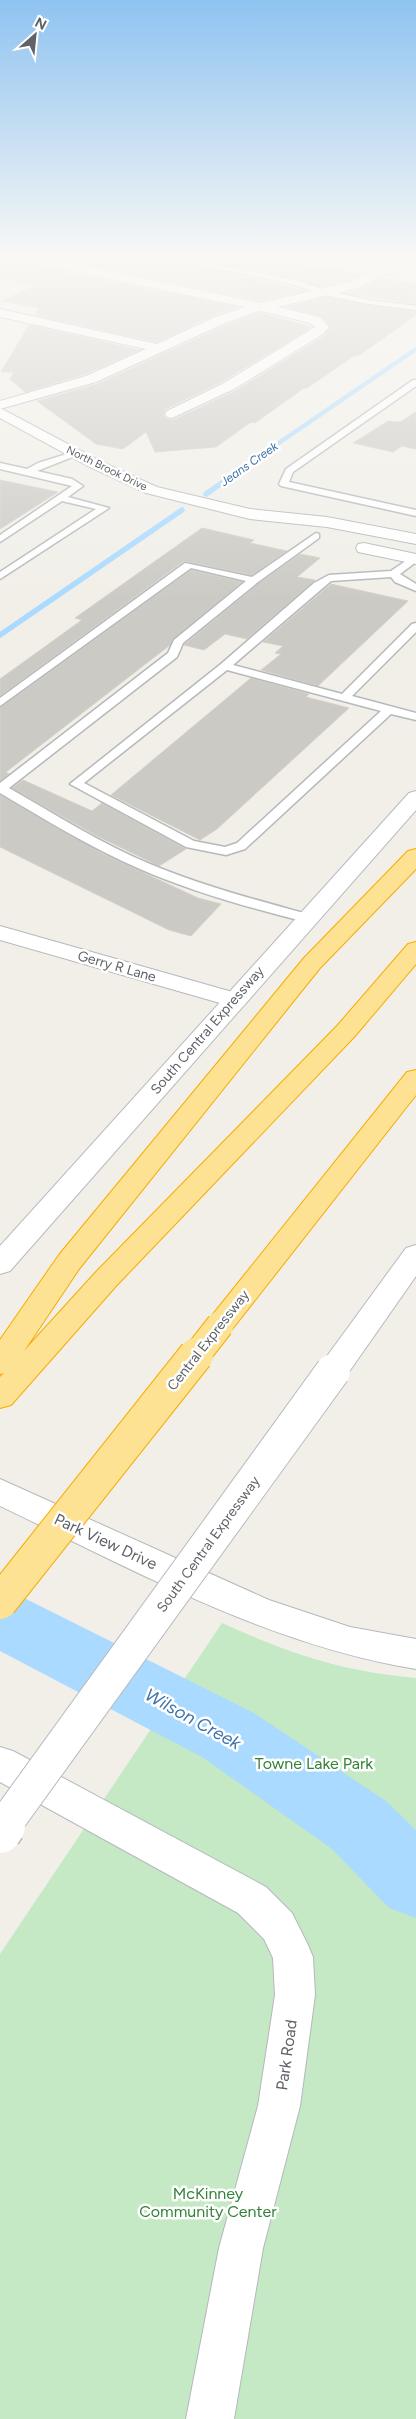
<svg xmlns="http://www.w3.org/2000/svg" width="416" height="2419" viewBox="0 0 416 2419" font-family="Figtree,sans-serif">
<rect width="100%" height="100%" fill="#f1efe8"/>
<!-- green -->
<path fill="#c5e8c5" d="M222,1623C266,1643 312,1661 359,1670C378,1674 397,1676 416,1678V2419H0V1954Z"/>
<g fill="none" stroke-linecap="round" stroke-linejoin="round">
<!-- stream-far1 -->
<path stroke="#aadaff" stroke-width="4.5" d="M270,449L416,349"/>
<!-- stream -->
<path stroke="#aadaff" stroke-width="5.5" d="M206,494L272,448
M0,635L182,510"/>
<!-- river -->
<path fill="#aadaff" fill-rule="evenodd" d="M0,1590L24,1598L254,1713L386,1801L416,1830V1918L389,1908L332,1849L202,1757L0,1651Z"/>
</g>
<!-- building -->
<path fill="#cccac5" stroke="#d6d1c6" d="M0,261H34L42,267L238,307L214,315L157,342L35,315L39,308L1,301L35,286L0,278Z
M71,261H180L305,291L261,301Z
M208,261H283L361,274L349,280L322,287L294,278Z
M382,278L416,284V304L346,293L359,290Z
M326,297L416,312V315L358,356L355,355L307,388H304L255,423L251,422L216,447L155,452L146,432L123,449L96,444L37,401L97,384L226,325L253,315L261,313L312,327L223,381L166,409L163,415L167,419L173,420L235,391L324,336L331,327L321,316L285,307Z
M29,325L140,350L85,374L25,392L10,379L14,372H1Z
M416,412V449L402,446L393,452L353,443L388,421L400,422Z
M0,480L58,492L0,529Z
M202,528L254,540L250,543L287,551L252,575L184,561L0,696V679L82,620L75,618Z
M300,554L320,558L297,577L315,580L247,639L225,634L204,650L184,645L259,583Z
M191,570L242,582L173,639L170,645L6,772L9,774L0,781V708Z
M331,584L408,601L318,686L261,670L281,654L275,653L283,646L263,642Z
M251,678L309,694L306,697L349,708L217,829L200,840L111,795Z
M23,780L92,811L102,803L186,849L159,866L151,862L97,836L12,788Z
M0,795L103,854L198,898L221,904L191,936L169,930L0,847Z"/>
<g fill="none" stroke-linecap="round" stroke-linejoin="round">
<defs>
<path id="service" d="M182,261H197L294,280L329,291L369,300L416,306V310L369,304L324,295L292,284Z
M413,380H416V386L293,472L289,482L416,510V516L281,486L279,484L286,469Z
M73,452L80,454L37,471L72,479L83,486L68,497L109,508L0,579V572L96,509L62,501L0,542V535L72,486L0,469V463L27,469L38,463Z
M316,533L319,534V538L258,582L183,643L177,657L9,788C55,814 101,844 150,864C202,886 257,900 311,915L313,918L311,921L306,922C250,908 193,892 140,869C91,848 46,820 0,793V783L168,653L174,640L246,581L191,568L0,706V698L185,563L252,577Z
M413,556L416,557V562L400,574L416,584V591L395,582L391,577L331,581L233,665L342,694L412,624L416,623V632L352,696L416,713V720L391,714L245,849L226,855L186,847L70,784L221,664L314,583L329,575L391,571ZM227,670L381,711L237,843L225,847L194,841L84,783Z"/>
<path id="minor" d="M36,261H61L261,303L350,282L373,270L339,264L337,261H364L383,265L390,261H405L390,272L358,288L277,307L320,317L329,327L323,334L234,389L172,418L167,417L165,414L167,411L224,383L315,327L310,323L261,311L252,313L225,323L96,382L0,409V401L86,376L146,349L0,317V309L157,344L215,317L245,307L42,265Z
M0,926L243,995L246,1000L243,1005L234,1007L0,940Z
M0,1479L269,1600L350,1627L416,1639V1669C268,1645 134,1570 0,1506Z
M0,1747L13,1751L266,1887L292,1913L307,1943L313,1957L315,1995L300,2106L263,2248L234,2419H186L219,2248L258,2106L275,1995L273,1958L264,1939L238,1913L0,1782Z"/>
<path id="tertiary" d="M0,408L98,460L157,487L250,509L327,517L416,534V544L327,527L250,519L146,493L88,466L0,418Z
M364,543L416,554V564L358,552L356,548L358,544Z"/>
<path id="secondary" d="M416,791V810L10,1271L0,1274V1246L409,793Z
M416,1245V1276L344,1379L333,1382L322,1379L318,1371L322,1363L406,1248Z"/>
<path id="motorway" d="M416,849V869L320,968L79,1269L24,1351L96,1272L337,1026L408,944L416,942V964L355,1036L116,1286L11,1405L0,1408V1377L4,1373L0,1374V1340L59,1255L304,958L408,851Z
M416,1070V1095L230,1332L220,1336L210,1332L205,1325L210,1318L407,1072Z"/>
</defs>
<!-- service casing -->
<use href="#service" stroke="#b5b8bc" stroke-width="3"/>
<!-- minor casing -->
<use href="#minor" stroke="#b5b8bc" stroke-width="2"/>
<!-- tertiary casing -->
<use href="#tertiary" stroke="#b5b8bc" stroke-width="2"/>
<!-- secondary casing -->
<use href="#secondary" stroke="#b6babf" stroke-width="2"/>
<!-- motorway casing -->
<use href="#motorway" stroke="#f9ab00" stroke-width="2"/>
<!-- service -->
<use href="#service" fill="#fff" fill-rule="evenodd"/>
<!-- minor -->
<use href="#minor" fill="#fff" fill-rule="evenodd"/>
<!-- tertiary -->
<use href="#tertiary" fill="#fff" fill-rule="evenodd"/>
<!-- secondary -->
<use href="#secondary" fill="#fff" fill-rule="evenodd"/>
<!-- motorway -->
<use href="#motorway" fill="#fde293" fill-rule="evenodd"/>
<defs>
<path id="secondary-bridge-far1" d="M3,1827L333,1371"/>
<path id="secondary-bridge" d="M0,1832L4,1826"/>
<path id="motorway-bridge-far1" d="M195,1357L220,1325"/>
<path id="motorway-bridge" d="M0,1602L196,1355"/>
</defs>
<!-- secondary-bridge-far1 casing -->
<use href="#secondary-bridge-far1" stroke="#b6babf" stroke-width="36" stroke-linecap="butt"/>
<!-- secondary-bridge casing -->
<use href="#secondary-bridge" stroke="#b6babf" stroke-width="45" stroke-linecap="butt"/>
<!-- motorway-bridge-far1 casing -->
<use href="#motorway-bridge-far1" stroke="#f9ab00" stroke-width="29" stroke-linecap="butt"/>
<!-- motorway-bridge casing -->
<use href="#motorway-bridge" stroke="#f9ab00" stroke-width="36" stroke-linecap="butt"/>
<!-- secondary-bridge-far1 -->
<use href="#secondary-bridge-far1" stroke="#fff" stroke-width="34"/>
<!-- secondary-bridge -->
<use href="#secondary-bridge" stroke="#fff" stroke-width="42"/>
<!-- motorway-bridge-far1 -->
<use href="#motorway-bridge-far1" stroke="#fde293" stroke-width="27"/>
<!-- motorway-bridge -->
<use href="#motorway-bridge" stroke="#fde293" stroke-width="34"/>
</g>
<!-- sky -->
<linearGradient id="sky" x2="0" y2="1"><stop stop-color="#8fc3f1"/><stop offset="0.43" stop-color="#f9f8f5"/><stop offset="1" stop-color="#f9f8f5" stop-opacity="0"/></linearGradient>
<rect width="416" height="600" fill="url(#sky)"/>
<g text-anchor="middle" stroke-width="5" stroke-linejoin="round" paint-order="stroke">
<!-- far-street labels -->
<g font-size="11" fill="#5f6368" stroke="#fff">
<text transform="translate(107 468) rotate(26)" y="4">North Brook Drive</text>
</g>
<!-- far-water labels -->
<g font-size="12" font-style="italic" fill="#4174aa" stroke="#fff">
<text transform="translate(249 464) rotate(-35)" y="4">Jeans Creek</text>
</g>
<!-- street labels -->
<g font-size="14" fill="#5f6368" stroke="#fff">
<text transform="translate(117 966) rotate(16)" y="5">Gerry R Lane</text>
<text transform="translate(207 1030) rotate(-49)" y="5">South Central Expressway</text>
<text transform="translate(208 1340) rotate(-52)" y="5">Central Expressway</text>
<text transform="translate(208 1544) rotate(-54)" y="5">South Central Expressway</text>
</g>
<!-- near-street labels -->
<g font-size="16" fill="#5f6368" stroke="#fff">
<text transform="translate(106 1541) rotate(25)" y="6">Park View Drive</text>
<text transform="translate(286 2055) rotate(-82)" y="6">Park Road</text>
</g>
<!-- near-park labels -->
<g font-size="16" fill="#348238" stroke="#fff">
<text x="314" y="1769">Towne Lake Park</text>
<text x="208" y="2199">McKinney<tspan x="208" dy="18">Community Center</tspan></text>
</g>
<!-- near-water labels -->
<g font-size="18" font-style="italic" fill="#4174aa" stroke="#fff">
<text transform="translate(193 1719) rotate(29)" y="6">Wilson Creek</text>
</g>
</g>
<!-- north arrow -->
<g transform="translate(35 35) rotate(27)" stroke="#ffffff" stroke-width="4" paint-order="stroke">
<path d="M0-4L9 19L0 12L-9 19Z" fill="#5f6368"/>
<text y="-8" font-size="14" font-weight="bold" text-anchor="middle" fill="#5f6368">N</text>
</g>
</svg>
